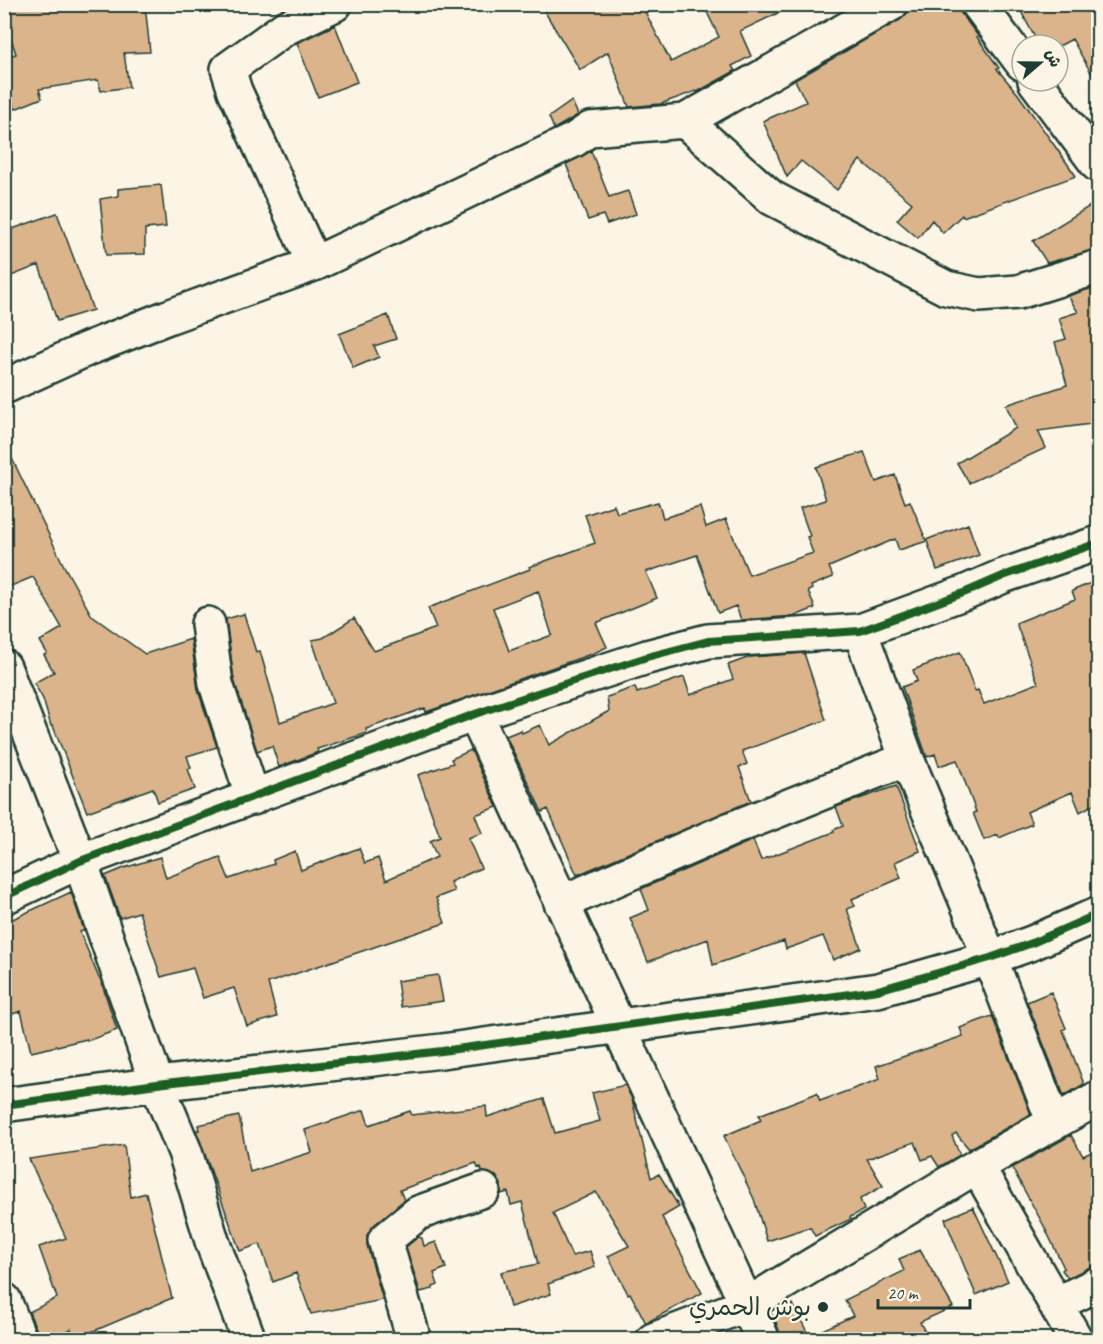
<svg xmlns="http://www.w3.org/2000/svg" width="1103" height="1344" viewBox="0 0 1103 1344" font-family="Caveat,'Playpen Sans Arabic',sans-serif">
<rect width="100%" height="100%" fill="#fcf5e5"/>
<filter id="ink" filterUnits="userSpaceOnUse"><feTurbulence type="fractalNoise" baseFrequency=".0167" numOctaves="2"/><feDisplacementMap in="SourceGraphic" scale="12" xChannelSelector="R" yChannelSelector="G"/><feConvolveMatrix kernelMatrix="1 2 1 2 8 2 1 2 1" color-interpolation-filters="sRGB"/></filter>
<g filter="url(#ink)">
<!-- building -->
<path fill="#dbb48c" stroke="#1f3d34" stroke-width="1.5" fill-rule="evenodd" d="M4,4H145L150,52L124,53L129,87L101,91L98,80L39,89L42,98L15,109L4,83V57L16,54L4,16Z
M540,4H641L671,62L719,37L703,4H797L740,31L751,56L732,66L735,71L697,92L696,91L660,104L629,107L608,52L580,70Z
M917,4H954L978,36L977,37L999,68L997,69L1018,94L1076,176L963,217L962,215L943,233L932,220L918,238L897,220L912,203L860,160L837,190L801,161L787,177L763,121L806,102L795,80L900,20Z
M1017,4H1098V85L1072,39L1061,45H1039Z
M335,25L357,82L318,97L297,43Z
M572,101L578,115L554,129L549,117Z
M591,151L609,197L628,191L636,214L607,224L603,215L588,220L566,164Z
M161,185L166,227L145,229V254L106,255L100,199L118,196V189Z
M1098,201V249L1047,263L1033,241Z
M57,213L93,310L57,321L39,265L4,279V232Z
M1098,286V423L1038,431L1046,448L969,483L957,463L1016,428L1006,405L1067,385L1055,342L1066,339L1059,318L1078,312L1068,296Z
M388,315L396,339L374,346L379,357L353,368L339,334Z
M4,442L64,566L92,616L145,654L191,639L198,690L217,747L187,756L191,768L188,769L195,789L158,802L153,788L87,812L53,726H51L43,699L34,683L54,672L44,655L47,653L40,641L62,628L33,577L4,589Z
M864,452L876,482L895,475L905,503L910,501L926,540L968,524L979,555L937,570L927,541L899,550L895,539L829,567L833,577L811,586L812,589L808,591L815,608L795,616L741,620L736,606L718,613L697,555L646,572L657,598L596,623L607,647L594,653L426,712L425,708L366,729L367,733L317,749L318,752L279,767L272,746L257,751L234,680L226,619L244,614L256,652L260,651L280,722L333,703L312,640L323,638L354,618L374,651L436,628L428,608L530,569L529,567L595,543L585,515L614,505L617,513L658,502L663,518L700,507L706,527L726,519L749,575L813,553L807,537L810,536L800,508L826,500L816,467ZM538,591L552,635L509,651L493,608Z
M1098,580V802L1080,812L1072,792L1027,812L1032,824L999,838L998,835L984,840L973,813L976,812L957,760L939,766L935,754L927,757L902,687L917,681L913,670L960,652L975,691L978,690L984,704L1038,683L1016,623L1075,599L1072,591Z
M804,653L826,720L742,751L747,764L739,767L751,801L577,875L548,809L542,812L506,736L521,730L522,733L540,725L549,745L609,711L607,697L635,687L637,693L684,677L690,695L733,679L728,665L750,657Z
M471,750L497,807L475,815L482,833L468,838L481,868L450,882L454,891L436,898L445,923L268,983L277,1017L247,1026L234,988L203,998L193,968L161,977L139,912L120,918L105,876L124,868L160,857L166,878L220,857L229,879L274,864L273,860L295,851L301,870L359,848L365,863L378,858L386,880L437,857L430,841L440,837L418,775L453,763L451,759Z
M896,786L920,851L895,862L901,878L852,899L855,906L847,909L861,948L833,960L823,936L786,949L784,941L713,965L708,939L648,962L630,918L649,910L641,889L753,840L761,860L834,832L833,830L843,826L836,807Z
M71,892L84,930L80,932L99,978H100L117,1030L87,1041V1039L31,1052L21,1011L4,1017V923Z
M438,975L443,1001L401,1007L397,981Z
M1051,992L1066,1028L1063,1030L1084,1084L1064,1096L1027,1002Z
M992,1016L1031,1114L969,1149L956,1133L952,1136L960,1155L939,1167L932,1156L922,1160L915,1142L867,1159L883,1186L860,1199L864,1210L850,1217L851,1219L815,1236L810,1227L767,1241L754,1199L724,1136L761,1120L759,1115L817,1093L820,1101L880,1079L876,1066L963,1036L960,1028Z
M625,1085L632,1099L651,1178L659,1174L679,1207L662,1217L702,1293L646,1323L630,1293L628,1294L608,1256L629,1246L596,1192L553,1213L572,1256L590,1251L595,1267L548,1284L551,1294L510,1307L501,1272L538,1264L522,1202L511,1205L508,1192L501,1194V1184L496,1176L482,1172L481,1167L478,1168L476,1163L400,1190L404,1200L373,1226L367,1235V1245L383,1300L311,1314L296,1273L273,1282L260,1244L240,1251L196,1130H199L198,1125L239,1116L250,1172L312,1152L305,1130L364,1110L369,1125L410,1111L412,1115L486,1106L487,1117L544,1099L555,1133L600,1121L592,1093Z
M1071,1135L1083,1156L1098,1149V1265L1090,1267L1068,1278L1062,1270L1064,1268L1044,1226L1012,1168Z
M124,1145L131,1197L146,1193L172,1298L75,1339L71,1329L51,1340H41L29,1312L57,1298L39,1247L66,1238L29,1159Z
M973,1207L1008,1281L976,1295L945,1219Z
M418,1237L422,1238L424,1246L436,1242L446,1268L434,1273L438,1285L433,1287V1289L420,1292L406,1247Z
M920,1250L953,1307L920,1322L929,1340H782L774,1316L793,1304L809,1336L853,1316L845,1300L904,1271L899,1259Z"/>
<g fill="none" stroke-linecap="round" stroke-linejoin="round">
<defs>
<path id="minor" d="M978,4L1022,63
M1035,81L1098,165
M685,121L772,198L946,288L979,295L1018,292L1098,267
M314,264L235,91L228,69L285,28L335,4
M4,387L87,349L168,317L314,264L574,140L590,129L685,121L891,4
M208,624L216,684L253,798
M860,631L907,759L990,958L1054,1123
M4,667L80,861L157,1084L185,1152L212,1241L249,1340
M475,714L763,1340
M4,897L80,861L475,714L561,685L647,657L708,641L860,631L966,592L1003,576L1098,543
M561,903L731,829L907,759
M4,1105L157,1084L442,1051L878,990L990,958L1032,943L1098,914
M977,1166L1076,1340
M4,1300L20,1340
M1056,1304L1098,1284
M414,1340L385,1240L418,1213L483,1190
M653,1340L748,1304L977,1166L1098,1098"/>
</defs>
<!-- minor casing -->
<use href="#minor" stroke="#1f3d34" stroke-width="38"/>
<!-- minor -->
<use href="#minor" stroke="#fcf5e5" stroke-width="33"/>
<defs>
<path id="cycleway" d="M4,897L80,861L475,714L561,685L647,657L708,641L860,631L966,592L1003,576L1098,543
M4,1105L157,1084L442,1051L878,990L990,958L1032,943L1098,914"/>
</defs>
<!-- cycleway casing -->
<use href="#cycleway" stroke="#fcf5e5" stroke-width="11"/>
<!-- cycleway -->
<use href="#cycleway" stroke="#1b5e20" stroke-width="8"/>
</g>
</g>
<!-- markers -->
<circle fill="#1f3d34" stroke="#fcf5e5" stroke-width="2" cx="823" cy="1307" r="6"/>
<g text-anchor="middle" stroke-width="4.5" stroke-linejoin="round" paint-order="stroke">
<!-- poi labels -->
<g font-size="24" fill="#1f3d34" stroke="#fcf5e5" text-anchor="end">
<text x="811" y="1315">بوش الحمري</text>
</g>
</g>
<!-- margin -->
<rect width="1103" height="1344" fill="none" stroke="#fcf5e5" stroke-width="24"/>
<rect x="12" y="12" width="1079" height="1320" fill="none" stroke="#1f3d34" stroke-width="2" filter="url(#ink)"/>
<!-- north arrow -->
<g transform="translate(1040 63) rotate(70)"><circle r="28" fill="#fcf5e5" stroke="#a4ab9e" stroke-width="1.5"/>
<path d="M0-4.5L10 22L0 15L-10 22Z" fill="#1f3d34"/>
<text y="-9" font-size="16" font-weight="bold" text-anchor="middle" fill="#1f3d34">ش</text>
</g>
<!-- scale -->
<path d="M878 1299v9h92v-9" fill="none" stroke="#1f3d34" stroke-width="3"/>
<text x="887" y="1299" font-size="18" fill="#1f3d34" stroke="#fcf5e5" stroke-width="4.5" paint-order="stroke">20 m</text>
</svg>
